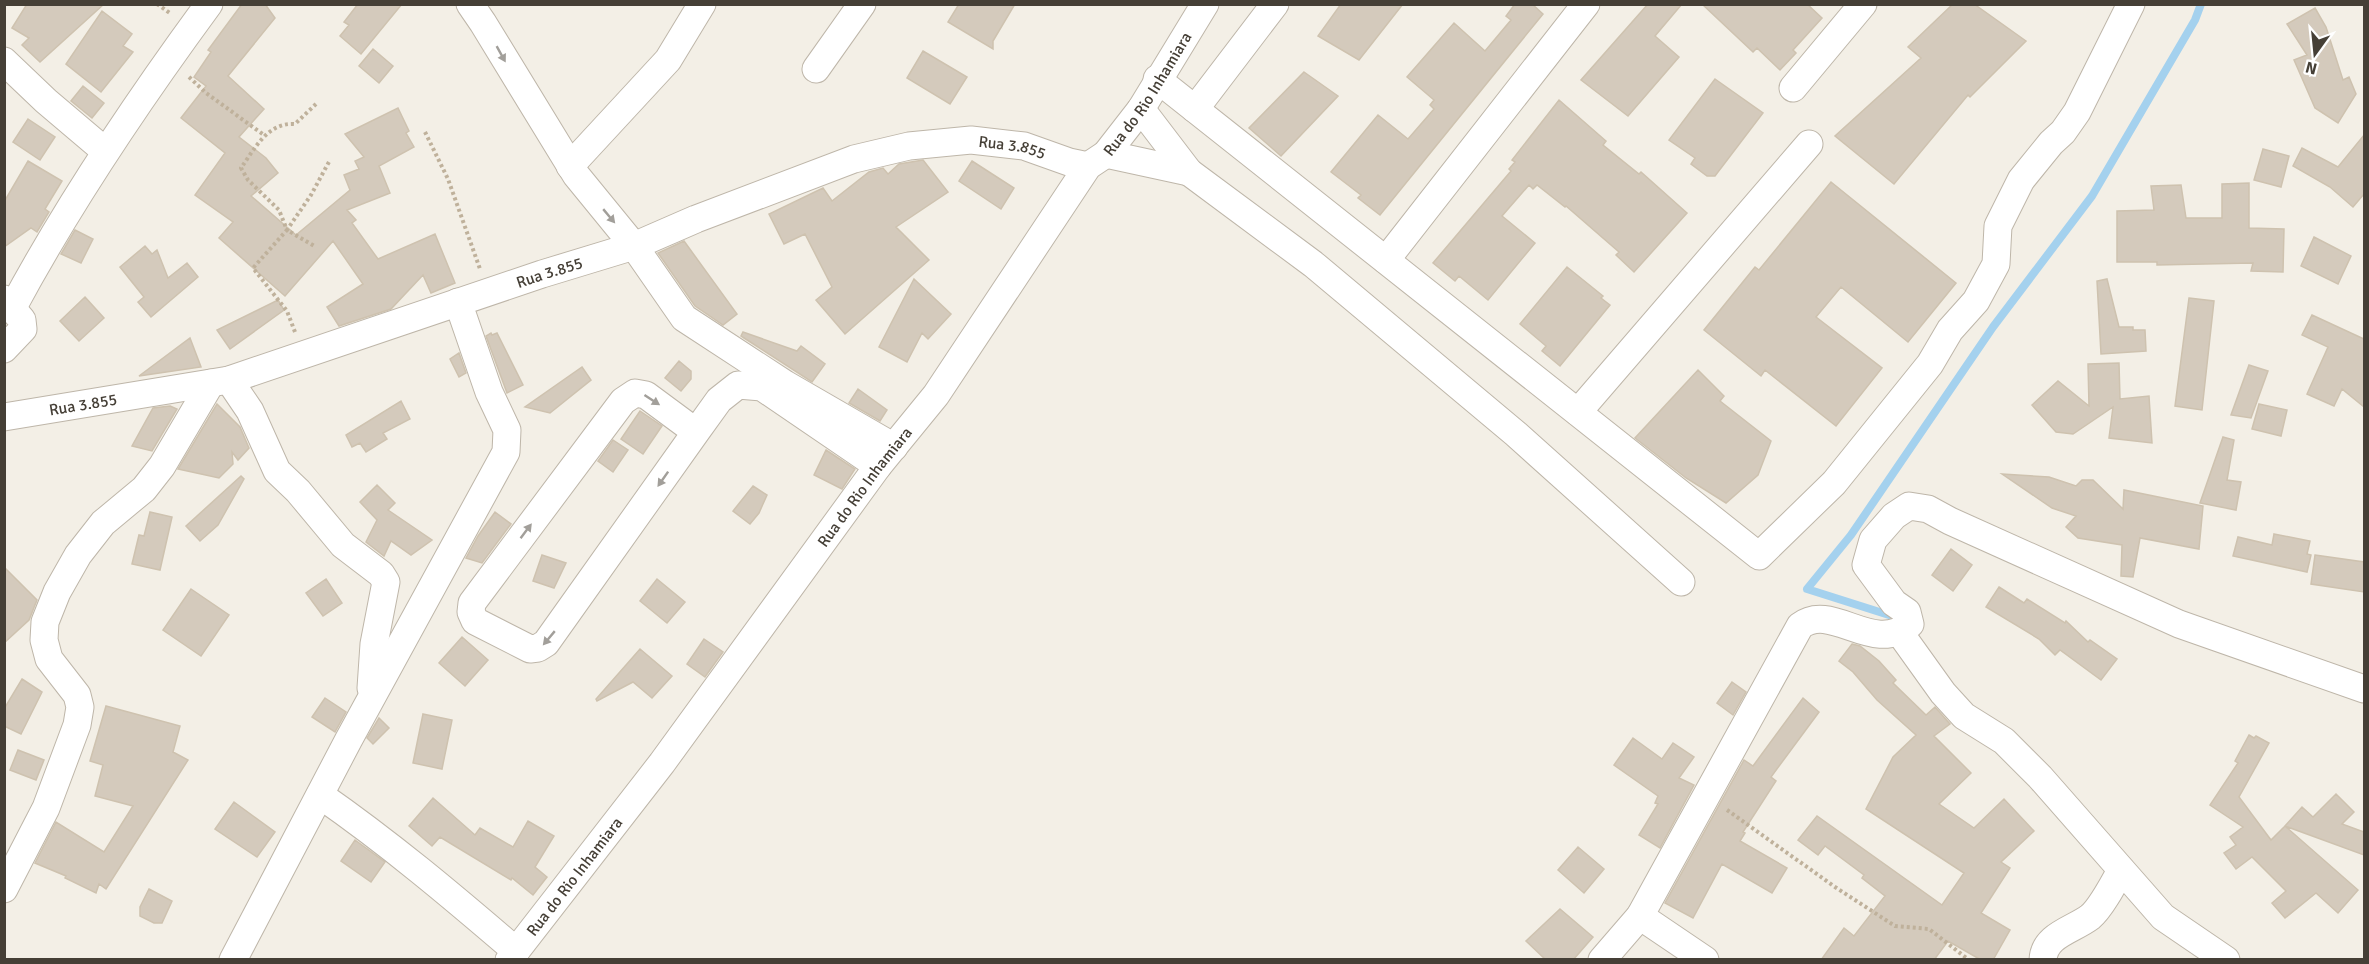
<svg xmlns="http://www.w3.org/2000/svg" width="2369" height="964" viewBox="0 0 2369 964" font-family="Signika,sans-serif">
<rect width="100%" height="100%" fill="#f3efe6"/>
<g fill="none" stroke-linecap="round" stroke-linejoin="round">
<!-- stream -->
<path stroke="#a4d1ee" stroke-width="8" d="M1889,615L1807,589L1851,535L1993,327L2092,196L2195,20L2201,4"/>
</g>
<!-- building -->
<path fill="#d4cabc" stroke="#cec2af" stroke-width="1.5" d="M27,4H104L40,62L22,45L29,38L12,28Z
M242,4H265L275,18L228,76L264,109L239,137L266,158L278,173L251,196L296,235L350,190L344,175L359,169L355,161L364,157L345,134L398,108L409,131L406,133L414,147L379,166L390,193L347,210L356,220L352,223L378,259L435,234L455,283L431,293L423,275L391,309L339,326L327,307L363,284L333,241L285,296L219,238L233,222L195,195L225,153L181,118L206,86L194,77L211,52L208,50Z
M358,4H402L361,54L340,36L349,25L344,22Z
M959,4H1015L993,41V49L948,22Z
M1341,4H1403L1359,60L1318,36Z
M1515,4H1532L1543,14L1380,215L1358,198L1361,195L1331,172L1378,115L1408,139L1434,109L1430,105L1434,100L1407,77L1454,23L1485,51L1511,20L1506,16Z
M1648,4H1682L1655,36L1679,57L1628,116L1581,80Z
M1702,4H1807L1822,18L1793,50L1796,53L1780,70L1757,48L1753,52Z
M1953,4H1974L2026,41L1970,97L1968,95L1894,184L1835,136L1921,58L1908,47Z
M2315,8L2326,27L2343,80L2349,77L2356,94L2338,123L2315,108L2294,60L2307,55L2287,24Z
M102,11L132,34L123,46L133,52L101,92L66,64Z
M373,49L393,66L379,83L359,66Z
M923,51L967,77L950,104L907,78Z
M1304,72L1338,96L1281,156L1249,128Z
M1715,79L1763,113L1715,176H1707L1691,164L1695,158L1669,140Z
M83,86L104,103L92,118L71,101Z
M1559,100L1606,141L1603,145L1639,174L1641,172L1687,213L1634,272L1616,255L1619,252L1566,206L1565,207L1537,185L1533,189L1529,185L1502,216L1535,243L1488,300L1459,276L1455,281L1433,263L1511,171L1509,169L1515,162L1512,160Z
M28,119L55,137L40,160L13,142Z
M2364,135V194L2353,207L2330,187L2293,166L2302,148L2338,167Z
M2263,149L2289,156L2281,187L2254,180Z
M923,160L948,192L896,227L929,260L845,334L816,300L832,287L805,234L784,244L769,214L823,188L832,201L869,172L883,168L888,174L899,164Z
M28,161L62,181L45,209L49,212L37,232L31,228L4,247V202Z
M972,161L1014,188L1001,209L959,181Z
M1831,182L1956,283L1908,342L1841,287L1816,317L1882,368L1836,426L1765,370L1761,376L1704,330L1755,267L1759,270Z
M2249,183V228L2284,229L2283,272L2251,271L2253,263L2157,265V262H2117V211L2154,210L2151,186L2181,185L2186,218H2222V184Z
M75,230L93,239L81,263L61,254Z
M2314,237L2351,256L2338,284L2301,266Z
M684,241L737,314L723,325L695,306L658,253Z
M145,246L152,254L157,250L168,278L187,263L198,277L151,317L138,302L144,297L120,267Z
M1567,267L1603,296L1601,298L1610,305L1560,366L1542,351L1546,346L1520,324Z
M914,279L951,314L928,339L922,333L907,362L879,347Z
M2107,279L2119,327H2133V330H2145L2146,351L2101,354L2097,281Z
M85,297L104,318L79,341L60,321Z
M2189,298L2214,301L2202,410L2175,406Z
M278,300L284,310L230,349L217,330Z
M2312,315L2364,339V407L2342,389L2334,406L2307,394L2328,347L2302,335Z
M743,332L797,351L801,346L825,364L812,382L744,338L741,336Z
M491,333L492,335L497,333L523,385L507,393L486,336Z
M190,338L201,367L139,376Z
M459,353L466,373L459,377L450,359Z
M679,361L691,371V379L681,391L665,378Z
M2119,363L2120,399L2149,396L2152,443L2109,438L2113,407L2073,434L2056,432L2032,405L2058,381L2089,406L2088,364Z
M2249,365L2268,371L2251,418L2231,415Z
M582,367L591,380L550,413L525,407Z
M1698,370L1724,396L1720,401L1771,441L1758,475L1726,503L1686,478L1635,438Z
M858,389L887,410L880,421L849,403Z
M401,401L410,419L383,433L387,439L366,452L360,443L352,447L346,435Z
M217,404L240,427L249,448L238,460L232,452L233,464L219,478L178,469Z
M2259,404L2287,410L2281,436L2252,429Z
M170,406L177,409L152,451L132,446L153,408Z
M640,411L662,426L643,454L621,439Z
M2223,437L2234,440L2227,480L2241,482L2236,510L2200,503Z
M613,440L628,450L613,472L598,461Z
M826,450L855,469L842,489L814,475Z
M2002,474L2049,477L2076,486L2082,480H2093L2123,509L2124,490L2203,506L2199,549L2140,538L2133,577L2121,576L2122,545L2078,538L2066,527L2076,516L2052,508Z
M241,476L244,479L218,525L200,541L186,526Z
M377,485L395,503L388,510L432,540L411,555L391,541L384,556L366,542L377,520L360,502Z
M753,486L767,495L759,513L750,524L733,511Z
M150,512L172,517L160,570L132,564L139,535L144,536Z
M495,512L511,524L482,563L466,558L478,536Z
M2274,534L2310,541L2307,554L2311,555L2307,572L2233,556L2238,537L2272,545Z
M1951,549L1972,565L1953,591L1932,575Z
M542,555L566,563L554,588L533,581Z
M2315,555L2364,562V592L2311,584Z
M4,567L37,600L29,620L4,643Z
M326,579L342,603L323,616L306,593Z
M657,579L685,602L667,623L640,601Z
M1999,587L2024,603L2027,599L2065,623L2066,621L2088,642L2090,640L2117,659L2101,680L2060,650L2055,655L2039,639L1986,607Z
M191,589L229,615L201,656L163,630Z
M462,637L488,660L465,686L439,663Z
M704,639L723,652L705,677L687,664Z
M1852,644L1860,646L1879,661L1896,680L1893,683L1926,715L1935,707L1950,724L1934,736L1971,773L1939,804L1974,828L2004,799L2034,831L2001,862L2010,868L1981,913L2010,930L1993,960H1981L1948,941L1934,960H1821L1844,928L1854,936L1885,896L1862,878L1864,875L1825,846L1818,855L1798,840L1817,816L1942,905L1964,873L1866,809L1893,757L1916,735L1877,700L1853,672L1839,661Z
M640,649L672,676L652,698L633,682L597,701L596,699Z
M22,679L42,692L21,734L4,726V709Z
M1732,682L1746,692L1733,715L1717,703Z
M325,698L346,712L335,732L312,717Z
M1803,698L1819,712L1771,777L1776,781L1743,832L1745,833L1740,841L1787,868L1772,893L1722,864L1693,918L1665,903L1744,760L1753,766Z
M106,706L180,726L173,752L188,760L106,889L99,884L96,893L65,878L66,876L35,863L56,822L104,852L133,806L95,796L103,765L90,761Z
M423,714L452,720L442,769L413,763Z
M379,718L389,728L373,744L367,738Z
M2249,735L2254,738L2256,736L2269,743L2239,797L2271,840L2285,826L2358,890L2338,913L2316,893L2285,918L2272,903L2286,891L2252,857L2236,869L2224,853L2236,845L2230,837L2243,827L2210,805L2238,763L2235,761Z
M1633,738L1662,759L1673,743L1694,757L1679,778L1694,785L1660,848L1639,835L1658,804L1655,803L1658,796L1614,765Z
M18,750L44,760L36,780L10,770Z
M2336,794L2354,812L2342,824L2364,832V855L2285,826L2302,807L2313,817Z
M433,798L475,835L480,828L513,847L528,821L554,836L535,867L547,877L533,895L512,878L511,880L440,837L432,846L409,826Z
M234,802L275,832L257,857L215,829Z
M355,840L385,862L371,882L341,861Z
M1578,847L1604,869L1584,893L1558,870Z
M149,889L172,901L162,923H154L140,916V907Z
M1560,909L1593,937L1573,960H1546L1526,941Z"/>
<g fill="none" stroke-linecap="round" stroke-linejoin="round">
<defs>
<g id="minor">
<path d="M470,4L483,23L576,175L634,246L684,318L785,384L894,447"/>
<path d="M4,61L46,101L105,151"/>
<path d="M816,69L862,4"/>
<path d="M1157,79L1759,556L1834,483L1930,364L1950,330L1976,301L1996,264L1998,226L2021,180L2051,143L2063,132L2077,112L2131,4"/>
<path d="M1793,88L1863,4"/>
<path d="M1141,109L1189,172L1313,264L1516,434L1681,582"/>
<path d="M1195,109L1275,4"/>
<path d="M1106,154L1189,172"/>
<path d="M570,166L668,60L702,4"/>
<path d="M1386,260L1586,4"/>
<path d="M4,299L22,320L23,329L4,349"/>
<path d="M13,307C70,201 137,102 209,4"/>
<path d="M229,380L250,411L277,471L298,491L343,545L381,574L386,582L374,644L371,688"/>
<path d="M1578,412L1809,144"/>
<path id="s1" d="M4,417L229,380L542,274L634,246L696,219L854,159L909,146L971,140L1024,146L1069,162L1088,166"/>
<path d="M696,432L646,395L635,393L623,401L472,603L471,612L475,621L530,649L538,648L546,643L696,432L719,400L738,385L762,387L878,466"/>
<path d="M1900,633L1943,693L1964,716L2004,741L2040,777L2163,917L2226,960"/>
<path d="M320,795C389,843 452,896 516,951"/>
<path d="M4,889L46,808L77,725L80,707L77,695L49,659L44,640L45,622L57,592L78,555L103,523L144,489L162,466L211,383"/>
<path d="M1640,916L1705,960"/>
<path d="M233,960L349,739L506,452L507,430L489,392L458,302"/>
<path id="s2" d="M509,960L662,763L878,466L936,395L1088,166L1106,154L1141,109L1205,4"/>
<path d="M1602,960L1640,916L1800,626C1832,601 1873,656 1910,624L1907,612L1894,603L1866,565L1873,540L1894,516L1909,506L1928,509L1950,521L2179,624L2364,689"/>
<path d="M2043,960C2044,935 2073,930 2090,917C2101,908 2114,883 2121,870"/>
</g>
</defs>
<!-- minor casing -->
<use href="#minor" stroke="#beb6a9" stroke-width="29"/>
<!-- path -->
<path stroke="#bfb19b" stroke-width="4" stroke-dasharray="3 3" stroke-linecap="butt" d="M157,4L171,14
M189,77L206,93L264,135
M316,104L295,124C268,122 255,148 241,168L248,180L279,210L287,230L311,195L330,160
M425,132L448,179L480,269
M295,332L287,311L253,268L287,230L316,247
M1727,810L1835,887L1895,926L1929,929L1969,960"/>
<!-- minor -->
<use href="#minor" stroke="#fff" stroke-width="27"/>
</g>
<!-- one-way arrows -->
<defs><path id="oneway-solid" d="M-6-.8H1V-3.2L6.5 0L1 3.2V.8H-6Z" transform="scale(1.5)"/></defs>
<g fill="#a29f9a">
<use href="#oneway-solid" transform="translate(501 54) rotate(61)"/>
<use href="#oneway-solid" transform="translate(609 216) rotate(50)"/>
<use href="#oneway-solid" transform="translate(652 400) rotate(33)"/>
<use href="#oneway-solid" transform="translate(663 479) rotate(125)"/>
<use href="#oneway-solid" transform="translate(526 531) rotate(-53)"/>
<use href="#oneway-solid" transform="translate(549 638) rotate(130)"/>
</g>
<g text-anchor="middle" stroke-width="5" stroke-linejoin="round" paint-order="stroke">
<!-- street labels -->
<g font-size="16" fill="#453f36" stroke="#fff">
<text dy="6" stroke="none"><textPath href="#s2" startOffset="1078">Rua do Rio Inhamiara</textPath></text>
<text dy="6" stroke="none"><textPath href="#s1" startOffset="1052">Rua 3.855</textPath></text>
<text dy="6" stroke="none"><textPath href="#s1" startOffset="566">Rua 3.855</textPath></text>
<text dy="6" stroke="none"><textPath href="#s1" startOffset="80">Rua 3.855</textPath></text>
<text dy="6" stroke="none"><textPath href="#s2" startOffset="592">Rua do Rio Inhamiara</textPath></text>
<text dy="6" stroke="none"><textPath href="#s2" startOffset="106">Rua do Rio Inhamiara</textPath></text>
</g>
</g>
<!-- border -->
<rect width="2369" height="964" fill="none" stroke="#453f36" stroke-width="12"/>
<!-- north arrow -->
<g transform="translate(2315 54) rotate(195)" stroke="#ffffff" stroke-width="4.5" paint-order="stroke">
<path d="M0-4.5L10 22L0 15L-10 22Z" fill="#453f36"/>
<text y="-9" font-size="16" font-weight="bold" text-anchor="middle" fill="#453f36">N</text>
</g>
</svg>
